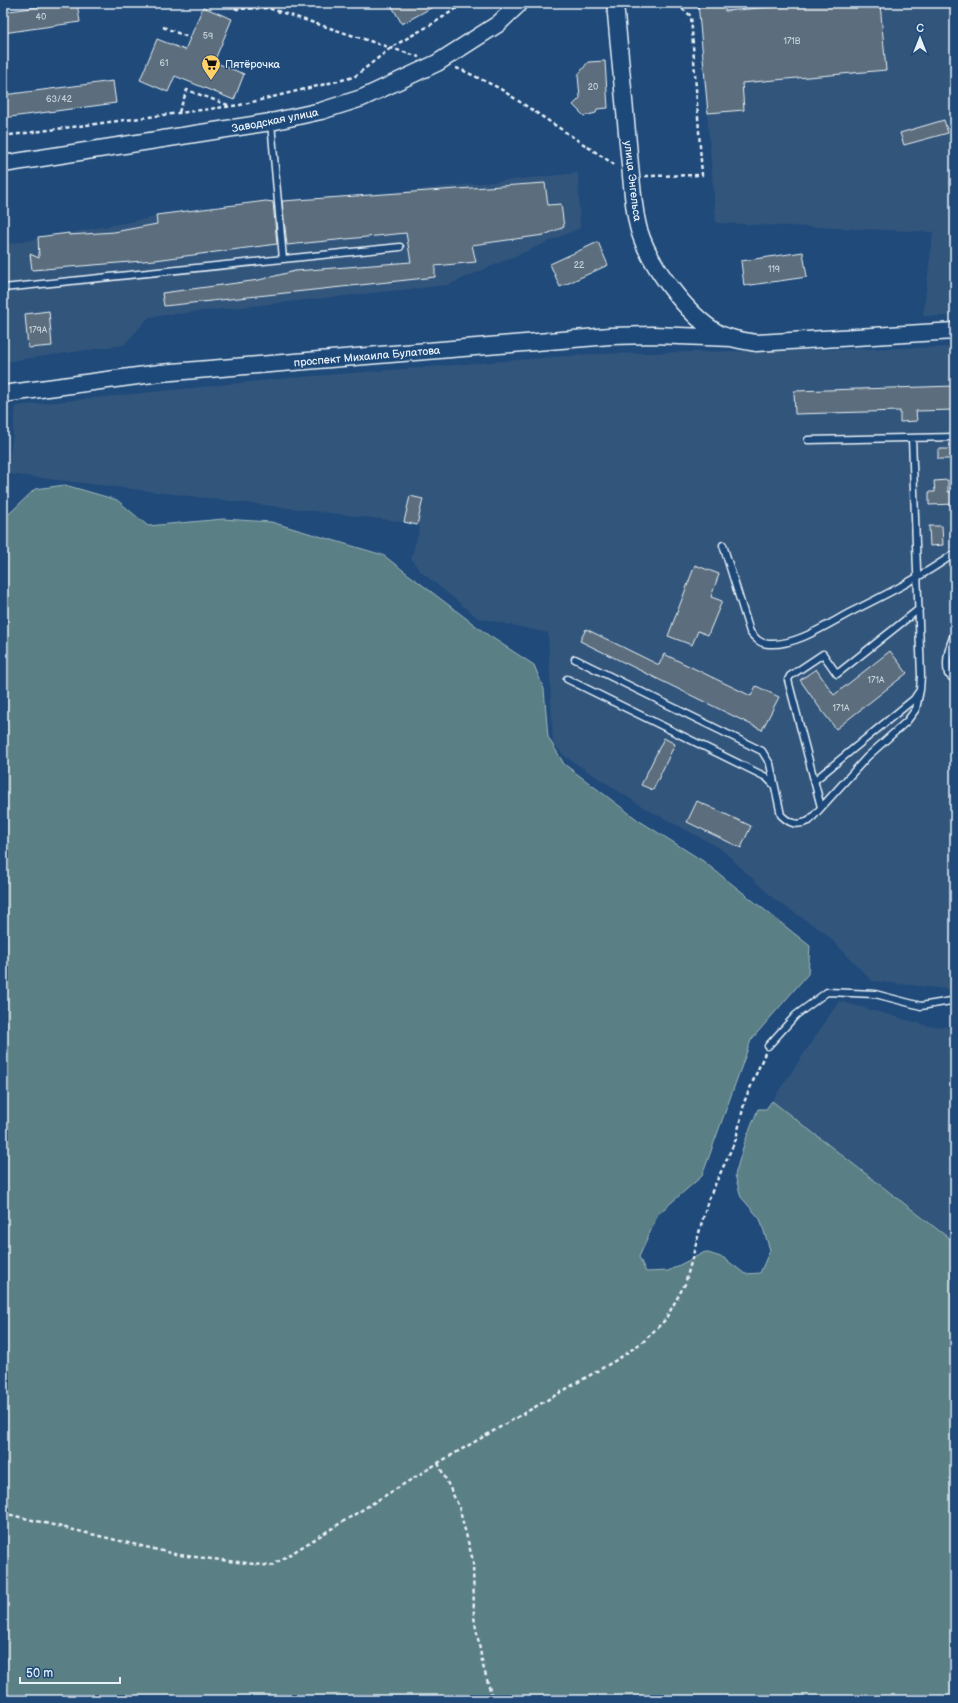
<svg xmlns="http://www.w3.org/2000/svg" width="958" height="1703" viewBox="0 0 958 1703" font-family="'Balsamiq Sans',sans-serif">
<rect width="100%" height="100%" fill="#1f4a7a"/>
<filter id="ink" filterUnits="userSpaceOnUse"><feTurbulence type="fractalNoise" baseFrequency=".025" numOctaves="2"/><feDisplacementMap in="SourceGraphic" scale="8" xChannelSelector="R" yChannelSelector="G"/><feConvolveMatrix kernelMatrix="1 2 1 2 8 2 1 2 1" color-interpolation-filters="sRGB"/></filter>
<g filter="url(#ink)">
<!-- built -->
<path fill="#31557b" d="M698,3H955V316H923L933,232L716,223Z
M578,173L580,228L448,285L149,317L124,345L3,362V245L156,217Z
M955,347V990L872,981L825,933L775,900L720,848L646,809L564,756L553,743L548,633L478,618L419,570L411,558L420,527L417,525L404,522L8,474L16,406L288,378L591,354Z
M839,1001L929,1026L955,1027V1243L772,1101Z"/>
<!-- green -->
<path fill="#5a7f84" stroke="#a1b8be" d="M65,485L117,500L148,526L223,519L271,522L383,555L488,635L534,665L544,689L548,737L564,764L638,820L703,861L810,946L808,974L751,1040L702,1176L658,1214L639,1257L646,1272L668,1271L705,1252L724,1258L745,1274L760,1273L770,1250L760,1219L741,1197L735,1175L744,1144L758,1109H766L772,1101L955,1243V1700H3V517L10,513L35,489Z"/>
<!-- building -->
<path fill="#5c6e7d" stroke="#e8f1f8" d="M66,3H77L80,22L3,33V12Z
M390,3H440L402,24Z
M698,3H724L725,11L817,3H880L886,70L742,83L744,110L708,113Z
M203,7L232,19L214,62L244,74L234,100L175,76L168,92L140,80L157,39L185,50Z
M605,61L608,108L597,109L596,113L584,116L573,105L580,98L578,75L588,62Z
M113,81L116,103L3,118V95Z
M944,120L948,133L904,145L900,133Z
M545,183L548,205L561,204L564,227L544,235L472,245L476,262L435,266V277L164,306L162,293L259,280L295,271L411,262L406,233L287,245L282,201Z
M266,201L273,202L277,244L155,260L32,270L30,254L39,258L38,237L69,233V235L114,232L157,224L156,215Z
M598,242L608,265L560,287L550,264Z
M803,252L807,277L744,286L741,261Z
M49,311L52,346L28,348L25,314Z
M955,386V410L916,411L917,421L900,422V411L795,414L794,391Z
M938,449H953V459H938Z
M948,480V492L955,491V504L929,505V492H935L934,481Z
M410,496L423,499L417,525L404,522Z
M929,526H942L943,545L930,546Z
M695,565L719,574L711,597L722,601L708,635L698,631L692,645L668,636Z
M586,629L659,665L664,654L751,696L756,686L779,697L762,730L580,641Z
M890,651L907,673L836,729L819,707L800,680L816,669L834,695Z
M664,738L675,744L653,790L641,785Z
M697,801L751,826L741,848L687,822Z"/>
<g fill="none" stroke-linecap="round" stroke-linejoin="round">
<defs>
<path id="service" d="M271,123L283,259
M3,288L400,247
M808,440L955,437
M723,545L750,632C755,638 760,644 769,644C796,646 828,624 851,612C887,594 923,576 955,553
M955,632C949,647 945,659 948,674L955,680
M575,659L762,751L770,764L781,815C790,824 797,826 809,821L867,757L907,721L916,709L920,690
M567,679L766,777L773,784
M814,781L914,699L920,690L921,676L912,438
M821,807L788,680L790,676L823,654L837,674L919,609
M768,1046L796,1015L827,992L875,994L921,1006L951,1001L955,998"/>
<path id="tertiary" d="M615,3L631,176C633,194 634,213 639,230C649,264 687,315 718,333C729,339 744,341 756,343L955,331
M3,164L271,122L321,111L362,98L437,63L498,24L520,3
M3,394L160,373L610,336L653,335L732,338"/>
</defs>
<!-- service casing -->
<use href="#service" stroke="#e8f1f8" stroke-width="9"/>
<!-- tertiary casing -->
<use href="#tertiary" stroke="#e8f1f8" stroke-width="19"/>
<!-- path -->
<path stroke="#e8f1f8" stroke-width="2.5" stroke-dasharray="4 3" stroke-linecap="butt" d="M222,3L237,9L268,8L419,57
M163,27L190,38
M456,68L464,71L499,88L615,165
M179,112L187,90L228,105
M3,136L240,105L354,77L392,47L432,24L465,3
M645,176L702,175L691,16L675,3
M438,1463L459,1507L473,1561L474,1617L483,1666L493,1700
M3,1513L179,1555L271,1566L438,1463L618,1359L644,1341L665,1320L685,1284L708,1200L736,1139L745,1100L765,1053"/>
<!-- service -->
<use href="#service" stroke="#1f4a7a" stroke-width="6"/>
<!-- tertiary -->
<use href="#tertiary" stroke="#1f4a7a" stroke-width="16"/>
</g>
</g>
<!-- icons -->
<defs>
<symbol id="supermarket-pin" viewBox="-11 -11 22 30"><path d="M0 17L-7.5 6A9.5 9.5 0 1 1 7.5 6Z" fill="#ffd166" stroke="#1f4a7a"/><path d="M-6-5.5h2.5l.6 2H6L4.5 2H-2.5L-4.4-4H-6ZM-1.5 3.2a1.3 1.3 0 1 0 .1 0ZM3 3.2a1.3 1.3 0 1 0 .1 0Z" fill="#111"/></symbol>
</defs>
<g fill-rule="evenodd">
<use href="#supermarket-pin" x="200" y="53" width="22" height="30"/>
</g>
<g text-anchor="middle" stroke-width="3" stroke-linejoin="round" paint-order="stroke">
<!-- number labels -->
<g font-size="9" fill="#c5d0d9">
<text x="41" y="20">40</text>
<text x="208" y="39">59</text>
<text x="792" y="44">171В</text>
<text x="164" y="66">61</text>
<text x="593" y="90">20</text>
<text x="59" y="102">63/42</text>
<text x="579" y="268">22</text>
<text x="774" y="272">119</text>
<text x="38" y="333">179А</text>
<text x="876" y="683">171А</text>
<text x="841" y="711">171А</text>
</g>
<!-- poi labels -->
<g font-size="11" fill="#e8f1f8" stroke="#1f4a7a" text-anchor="start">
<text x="225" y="68">Пятёрочка</text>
</g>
<!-- street labels -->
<g font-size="11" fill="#e8f1f8" stroke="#1f4a7a">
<text transform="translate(275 120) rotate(-11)" y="4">Заводская улица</text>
<text transform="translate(633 181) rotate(83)" y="4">улица Энгельса</text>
<text transform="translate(367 356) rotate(-5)" y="4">проспект Михаила Булатова</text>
</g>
</g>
<!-- margin -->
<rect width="958" height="1703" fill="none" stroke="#1f4a7a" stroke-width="16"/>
<rect x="8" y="8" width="942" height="1687" fill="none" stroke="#e8f1f8" stroke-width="1.5" filter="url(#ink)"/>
<!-- north arrow -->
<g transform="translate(920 38)" stroke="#1f4a7a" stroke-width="3" paint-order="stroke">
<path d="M0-3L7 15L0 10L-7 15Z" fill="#e8f1f8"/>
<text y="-6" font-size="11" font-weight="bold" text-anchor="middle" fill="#e8f1f8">С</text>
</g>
<!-- scale -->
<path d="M20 1677v6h100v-6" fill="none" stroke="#e8f1f8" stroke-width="2"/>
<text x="26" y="1677" font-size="12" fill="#e8f1f8" stroke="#1f4a7a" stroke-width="3" paint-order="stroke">50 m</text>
</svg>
